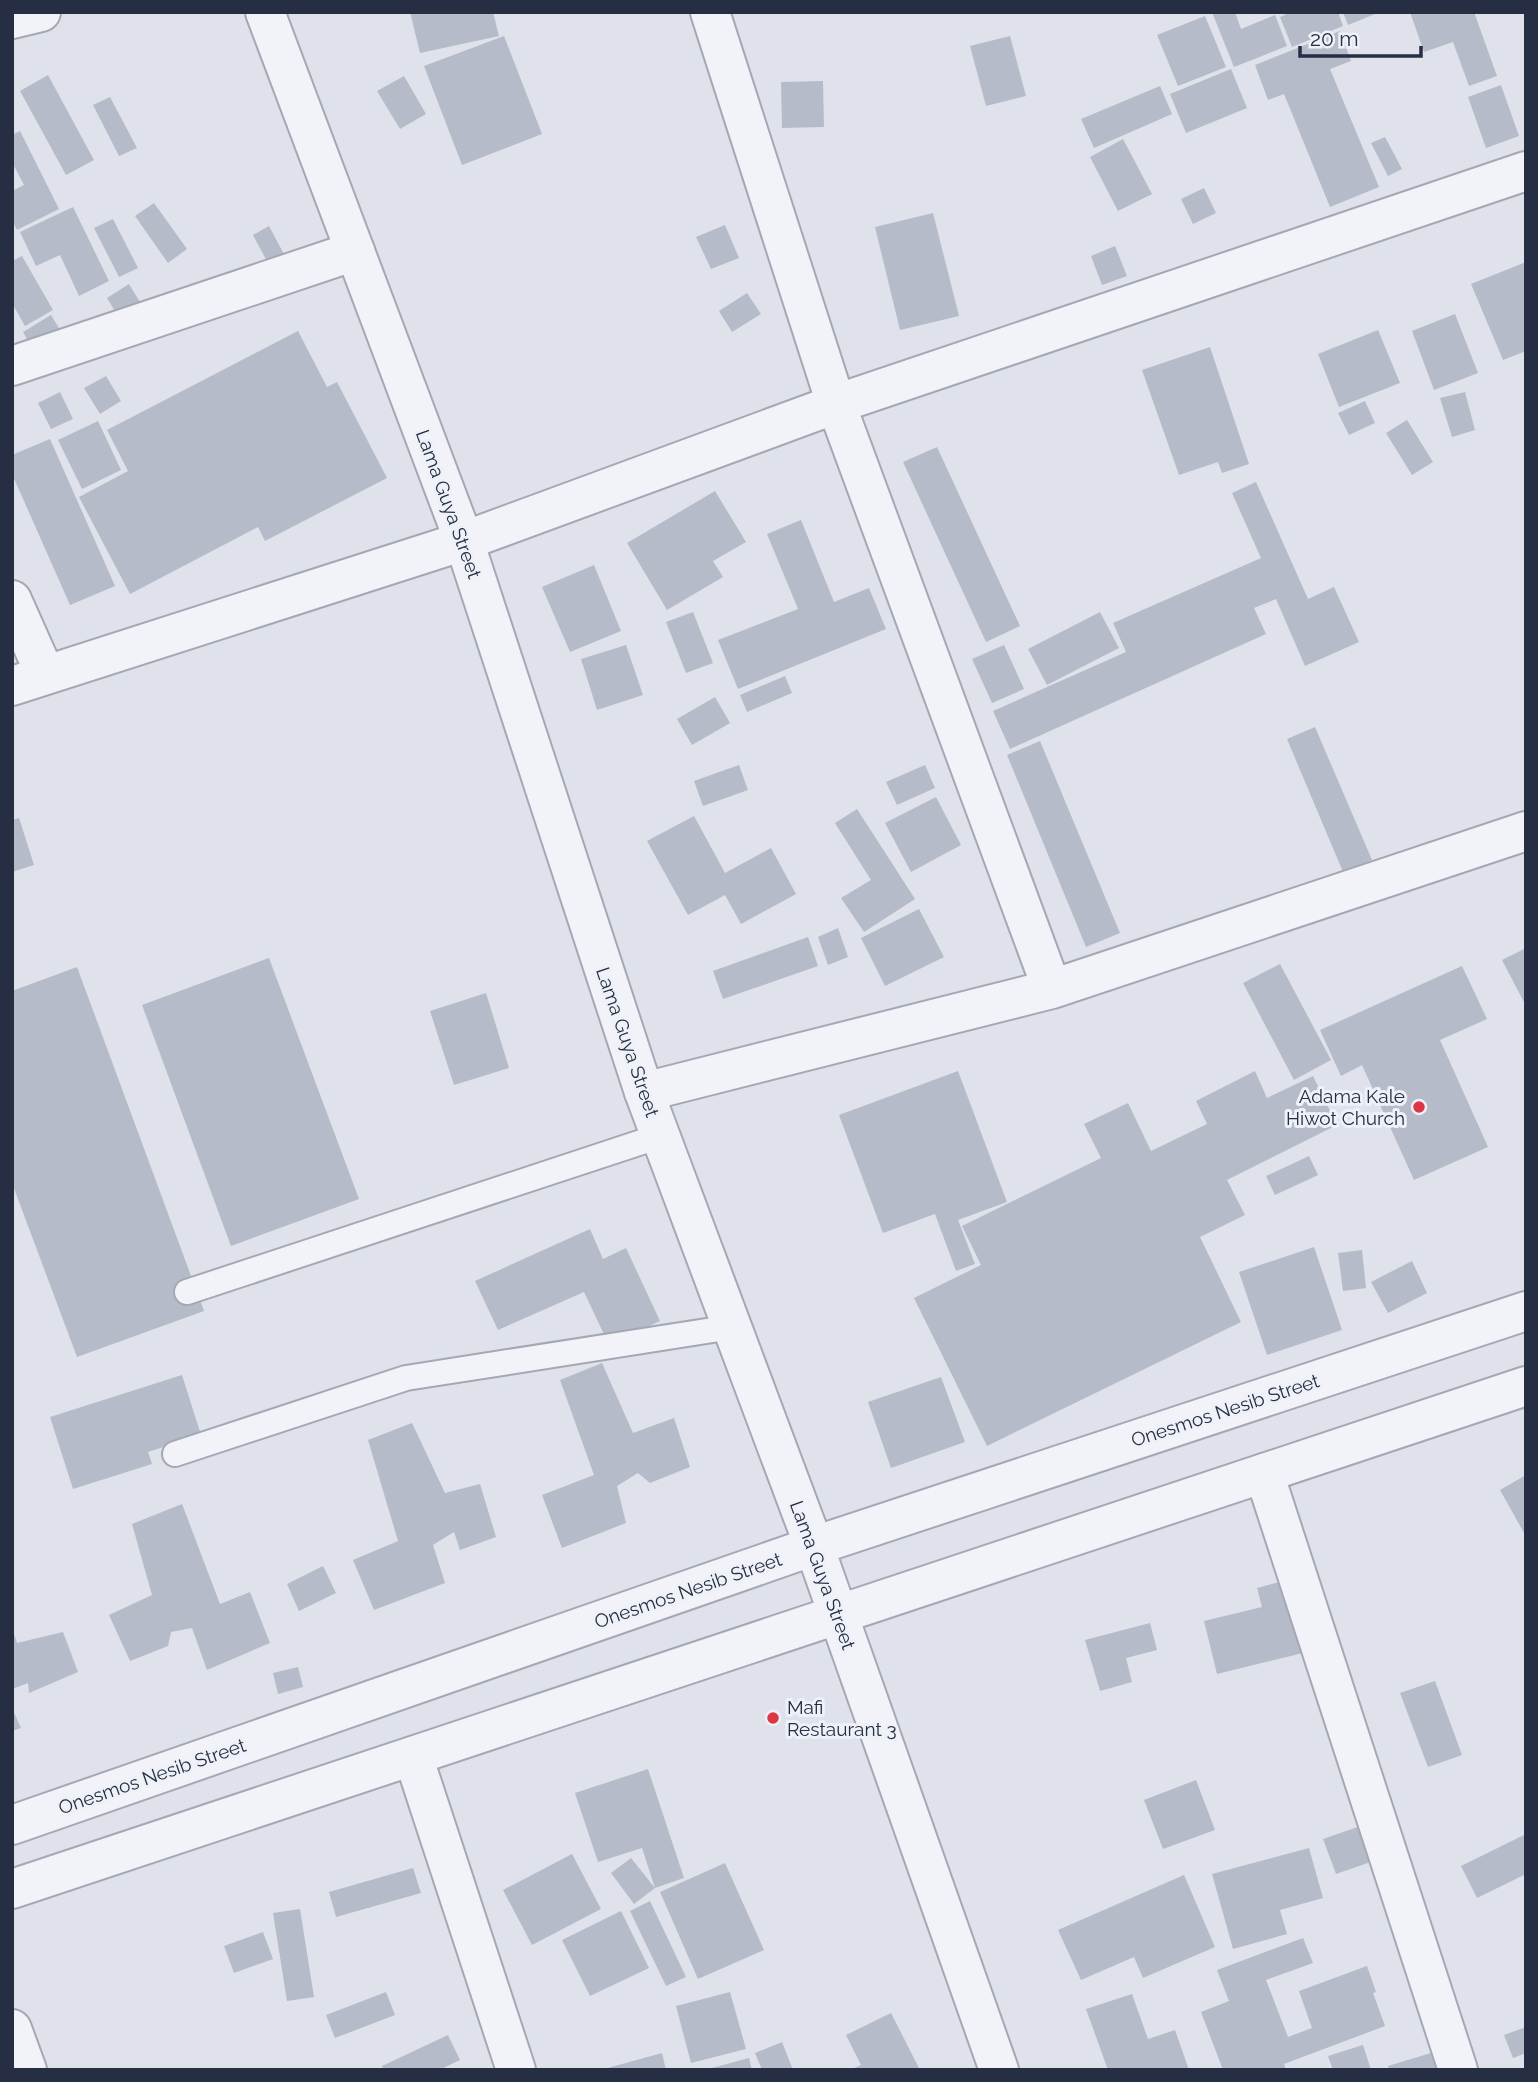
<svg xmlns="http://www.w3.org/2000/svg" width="1538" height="2082" viewBox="0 0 1538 2082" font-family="Raleway,sans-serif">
<rect width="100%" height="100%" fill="#dfe2ea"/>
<!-- building -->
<path fill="#b5bbc8" d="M410,12H493L499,36L420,53Z
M1212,12H1235L1241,29L1275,15L1287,46L1234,67Z
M1291,12H1338L1343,26L1292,47L1280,17Z
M1343,12H1380L1348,25Z
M1410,12H1474L1497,76L1469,86L1453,42L1424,52Z
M1205,16L1226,67L1178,86L1157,35Z
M1340,31L1351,61L1330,69L1379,187L1330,207L1284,94L1268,100L1255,65Z
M504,36L542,134L462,165L424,66Z
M1010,36L1026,96L986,106L970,46Z
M1231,69L1247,108L1186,133L1170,94Z
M48,75L94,160L66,175L20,91Z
M404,76L426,114L400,129L377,91Z
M823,81L824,127L782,128L781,82Z
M1501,85L1519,136L1486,148L1468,97Z
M1160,86L1172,114L1094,148L1081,119Z
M110,97L137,148L119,156L93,105Z
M20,131L59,209L17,230L12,220V191L24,185L12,162V135Z
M1385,137L1402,169L1388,176L1371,143Z
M1123,139L1152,194L1118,211L1090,157Z
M1204,188L1216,213L1193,224L1181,199Z
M154,203L187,249L168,263L135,216Z
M73,207L109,281L79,296L60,255L36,266L20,232Z
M933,213L959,316L900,330L875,227Z
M113,219L138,268L119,277L94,228Z
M725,225L739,258L711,269L696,237Z
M269,226L286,258L270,267L253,235Z
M1115,246L1127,276L1102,285L1091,256Z
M22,256L53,310L25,326L12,303V261Z
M1526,262V351L1503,360L1471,284Z
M129,284L143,307L121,321L107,298Z
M747,293L761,314L732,332L719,311Z
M1455,314L1478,373L1434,390L1412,331Z
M51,315L65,338L36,355L23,332Z
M1378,330L1400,383L1339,407L1318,354Z
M298,331L327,387L337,382L387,478L265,541L258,527L130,594L79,497L128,471L107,430Z
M1210,347L1249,464L1222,473L1218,462L1179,475L1142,370Z
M106,376L121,401L100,414L84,388Z
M60,392L73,419L51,429L38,403Z
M1465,392L1475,430L1452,437L1440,398Z
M1365,401L1375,423L1349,435L1338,413Z
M1407,420L1433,462L1412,475L1386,433Z
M98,421L121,470L82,489L58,440Z
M50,439L115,586L70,605L12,474V455Z
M937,447L1020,626L986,642L903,462Z
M1256,482L1308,599L1334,587L1359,642L1305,666L1276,599L1254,608L1266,634L1010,749L993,711L1126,652L1113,623L1261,558L1232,493Z
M715,491L746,542L713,561L723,577L667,610L627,543Z
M801,520L834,602L869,588L886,629L738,689L718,640L798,609L767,534Z
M594,565L621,631L570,652L542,587Z
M693,612L713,663L686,673L666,622Z
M1100,612L1119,648L1047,685L1028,649Z
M626,645L643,695L597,710L581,659Z
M1004,645L1024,689L992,703L972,659Z
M785,676L792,693L747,712L740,695Z
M715,697L730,723L692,745L677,719Z
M1315,727L1372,860L1343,872L1287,739Z
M1040,741L1120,933L1086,947L1007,755Z
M739,765L748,790L703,806L694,781Z
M925,765L935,788L897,805L886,782Z
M936,797L961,845L911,872L885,823Z
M857,809L915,899L864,932L841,898L871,880L835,823Z
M694,816L725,873L771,848L796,894L741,924L725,895L688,915L647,841Z
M19,818L34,865L12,872V820Z
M919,909L944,957L885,986L861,938Z
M838,928L848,957L828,965L818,937Z
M808,937L818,966L723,999L713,971Z
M1526,948V1006L1502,960Z
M269,958L359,1199L231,1246L142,1005Z
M1280,964L1331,1060L1294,1080L1243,983Z
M1462,966L1487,1019L1440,1040L1488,1147L1414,1180L1362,1065L1341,1076L1320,1030Z
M77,967L204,1311L77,1357L12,1183V991Z
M486,993L509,1068L454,1085L430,1011Z
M958,1071L1007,1202L958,1220L975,1264L956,1271L935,1214L883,1233L839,1115Z
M1255,1071L1267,1098L1313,1076L1337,1125L1227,1180L1245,1215L1200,1237L1241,1322L987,1446L914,1298L981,1265L962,1226L1101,1158L1084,1124L1128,1103L1151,1151L1207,1124L1196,1101Z
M1309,1156L1318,1175L1275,1195L1266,1176Z
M590,1229L603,1259L626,1248L660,1321L609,1345L584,1292L498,1330L475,1281Z
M1314,1247L1342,1330L1267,1355L1239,1272Z
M1362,1250L1366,1288L1343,1291L1338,1253Z
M1412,1261L1427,1293L1388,1313L1371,1282Z
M602,1363L633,1433L674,1418L690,1467L650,1483L638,1473L617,1486L626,1523L562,1548L542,1495L594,1475L560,1380Z
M182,1375L201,1435L148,1452L152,1464L73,1489L50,1417Z
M941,1377L965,1442L891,1468L868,1402Z
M412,1423L445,1493L480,1484L496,1537L460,1550L454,1532L433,1545L445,1583L374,1610L353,1560L398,1541L368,1440Z
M1526,1475V1532L1524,1533L1500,1490Z
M182,1504L220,1604L250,1592L270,1643L207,1670L192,1628L171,1632L168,1646L130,1661L109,1615L152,1595L132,1524Z
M323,1566L336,1593L299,1611L287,1584Z
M1290,1579L1307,1652L1217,1674L1204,1621L1262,1607L1257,1588Z
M1150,1623L1157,1650L1126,1658L1132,1682L1100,1691L1085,1640Z
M13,1631L17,1643L63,1632L78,1672L29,1693L28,1683L12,1689Z
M298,1667L303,1687L278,1694L273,1673Z
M1435,1681L1462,1755L1428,1767L1400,1693Z
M12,1708L21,1728L12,1731Z
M648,1769L684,1878L655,1888L634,1904L611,1873L631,1858L655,1888L642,1848L598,1862L575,1793Z
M1196,1780L1215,1830L1163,1849L1144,1800Z
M1375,1821L1388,1856L1336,1874L1323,1839Z
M1526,1834V1874L1477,1898L1461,1866Z
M1309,1848L1323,1898L1280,1910L1287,1934L1233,1949L1212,1874Z
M572,1854L601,1909L532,1945L503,1890Z
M725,1863L764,1950L698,1979L660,1892Z
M413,1868L421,1893L336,1917L329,1892Z
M1184,1875L1215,1947L1143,1978L1134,1957L1081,1980L1058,1930Z
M650,1901L686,1977L666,1986L630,1911Z
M300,1909L314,1997L287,2001L273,1913Z
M621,1911L649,1968L590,1996L562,1940Z
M263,1932L273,1959L234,1973L224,1946Z
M1303,1938L1313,1963L1266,1980L1288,2037L1312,2028L1299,1991L1367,1966L1376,1992L1373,1993L1385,2026L1284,2064L1286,2070H1223L1201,2012L1229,2001L1217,1970Z
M386,1992L395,2015L335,2038L326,2015Z
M730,1992L746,2049L691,2063L676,2006Z
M1132,1994L1148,2039L1175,2030L1189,2070H1108L1086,2009Z
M891,2013L920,2070H850L861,2065L846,2035Z
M1526,2027V2053L1513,2058L1504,2035Z
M448,2035L460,2060L439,2070H383L382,2066Z
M782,2042L793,2070H762L755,2053Z
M1363,2045L1371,2070H1333L1328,2056Z
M662,2053L666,2070H604V2069Z
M1431,2053L1436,2070H1389L1388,2066Z
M749,2058L752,2070H708V2069Z"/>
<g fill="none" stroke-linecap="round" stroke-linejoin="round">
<defs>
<path id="service" d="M187,1292L660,1136
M175,1454L406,1378L732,1327"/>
<path id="minor" d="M710,12L836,404L1052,989
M12,19L41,12
M12,366L355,251
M12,600L45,674
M12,686L464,541L836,404L1526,171
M644,1092L1052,989L1526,831
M1264,1473L1458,2070
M413,1756L516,2070
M12,2029L27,2070"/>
<path id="tertiary" d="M265,12L464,541L644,1092L814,1546L999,2070
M12,1825L814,1546L1526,1311
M12,1889L1526,1386"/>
</defs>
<!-- service casing -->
<use href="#service" stroke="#a4a8b5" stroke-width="28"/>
<!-- minor casing -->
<use href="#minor" stroke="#a4a8b5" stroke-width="42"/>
<!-- tertiary casing -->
<use href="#tertiary" stroke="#a4a8b5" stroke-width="42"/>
<!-- service -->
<use href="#service" stroke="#f2f3f8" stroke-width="24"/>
<!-- minor -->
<use href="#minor" stroke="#f2f3f8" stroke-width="38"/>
<!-- tertiary -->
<use href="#tertiary" stroke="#f2f3f8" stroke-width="38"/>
</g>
<!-- markers -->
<g fill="#dd3644" stroke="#eef1f7" stroke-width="2.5">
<circle cx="1419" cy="1107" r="7"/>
<circle cx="773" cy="1718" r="7"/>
</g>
<g text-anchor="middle" stroke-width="6" stroke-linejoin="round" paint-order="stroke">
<!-- street labels -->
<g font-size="19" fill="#262e43" stroke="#eef1f7">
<text transform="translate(449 504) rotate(70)" y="7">Lama Guya Street</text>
<text transform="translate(628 1042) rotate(71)" y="7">Lama Guya Street</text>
<text transform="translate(1225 1410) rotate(-18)" y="7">Onesmos Nesib Street</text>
<text transform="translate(823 1575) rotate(70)" y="7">Lama Guya Street</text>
<text transform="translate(688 1590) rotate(-19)" y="7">Onesmos Nesib Street</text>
<text transform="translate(152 1776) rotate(-19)" y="7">Onesmos Nesib Street</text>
</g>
<!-- poi labels -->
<g font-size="19" fill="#262e43" stroke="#eef1f7" text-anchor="end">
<text x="1405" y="1103">Adama Kale<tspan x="1405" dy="22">Hiwot Church</tspan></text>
<text x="787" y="1714" text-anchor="start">Mafi<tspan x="787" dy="22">Restaurant 3</tspan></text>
</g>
</g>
<!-- border -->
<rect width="1538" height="2082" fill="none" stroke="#262e43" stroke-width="28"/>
<!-- scale -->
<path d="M1300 46v10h121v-10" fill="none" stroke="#262e43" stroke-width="3.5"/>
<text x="1310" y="46" font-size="21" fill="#262e43" stroke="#eef1f7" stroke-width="5" paint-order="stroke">20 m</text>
</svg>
